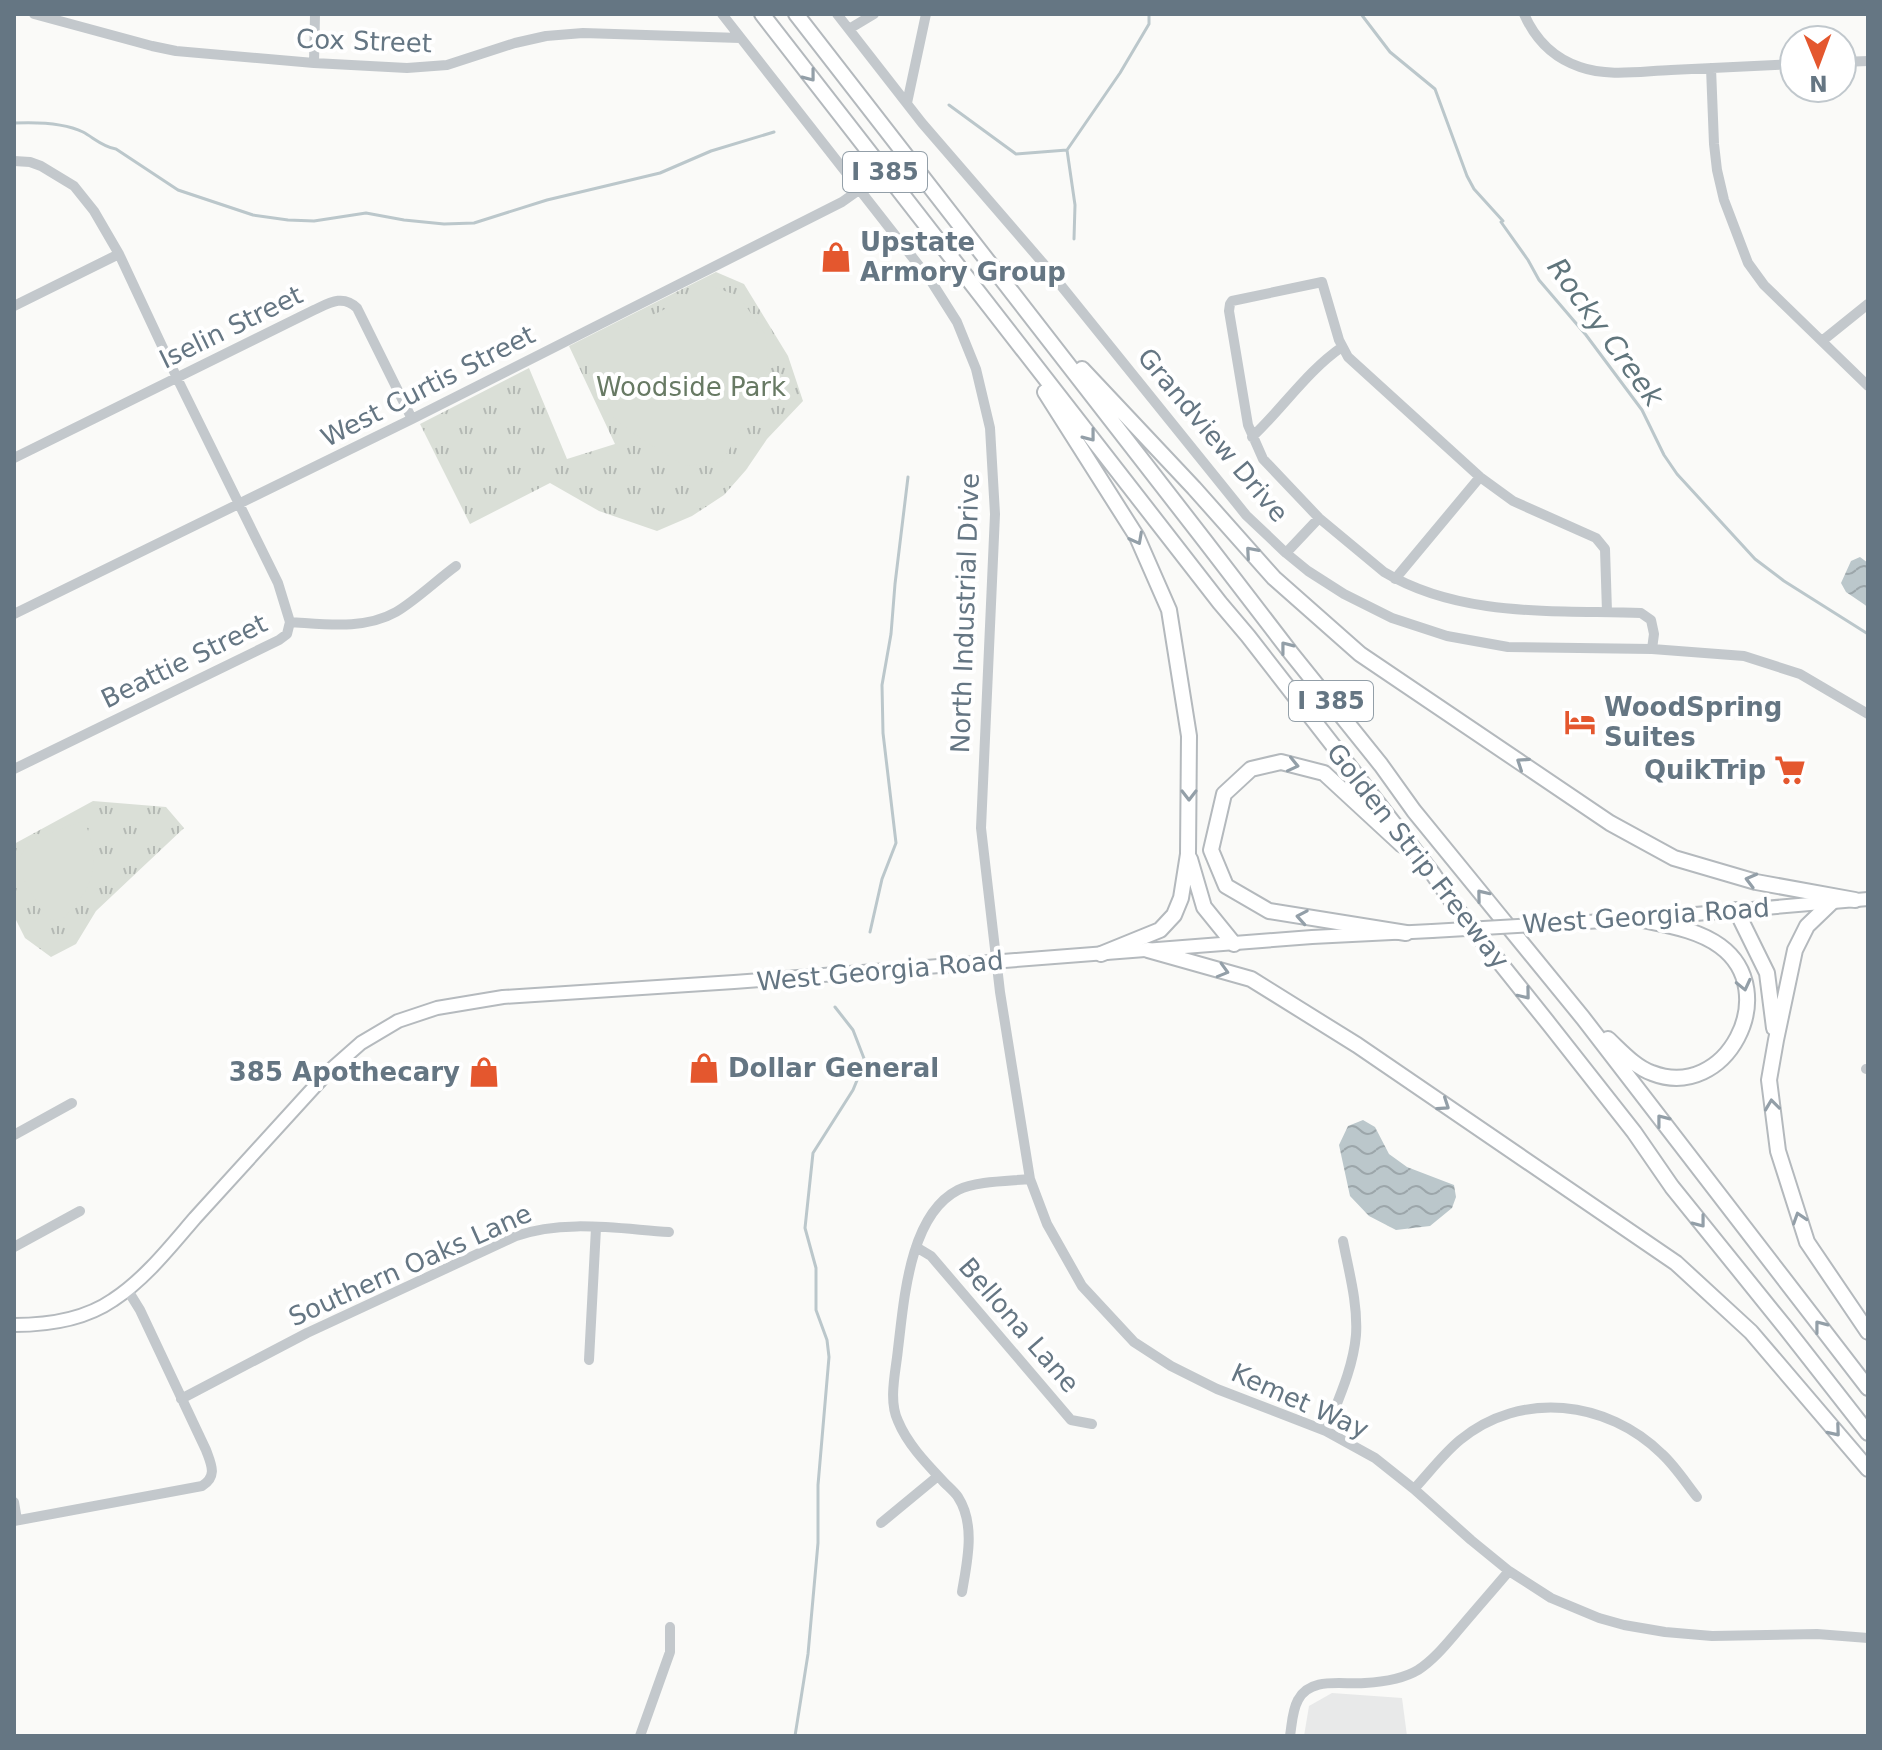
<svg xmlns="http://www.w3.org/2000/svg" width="1882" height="1750" viewBox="0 0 1882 1750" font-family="'DejaVu Sans',sans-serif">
<defs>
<pattern id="park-tufts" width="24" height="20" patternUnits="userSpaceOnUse" patternTransform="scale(2)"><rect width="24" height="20" fill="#dadfd7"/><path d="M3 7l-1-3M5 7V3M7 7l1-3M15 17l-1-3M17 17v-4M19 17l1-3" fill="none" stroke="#b4b9b4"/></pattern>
<pattern id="water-waves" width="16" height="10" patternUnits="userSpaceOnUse" patternTransform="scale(2)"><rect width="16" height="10" fill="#bbc7cb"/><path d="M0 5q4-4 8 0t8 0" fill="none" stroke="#9ca6aa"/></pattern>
</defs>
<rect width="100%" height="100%" fill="#fafaf8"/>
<!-- built -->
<path fill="#e8e9e9" d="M1332,1693L1402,1698L1407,1736H1304L1309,1706Z"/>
<!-- park -->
<path fill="url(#park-tufts)" d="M716,272L744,284L788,356L803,401L767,439L746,470L724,495L692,516L657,531L599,511L550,483L470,524L420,424L529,368L567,459L615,444L569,346Z
M93,801L166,807L184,828L96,911L76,944L51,957L25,938L14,916V844Z"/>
<!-- garden -->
<path fill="#dadfd7" d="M711,286L739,296L765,334L770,379L722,462L685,466C653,445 591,415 589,372C588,364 590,355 591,346Z
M84,821C103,863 93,892 59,922L45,917L15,864L31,840Z"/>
<!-- water -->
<path fill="url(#water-waves)" d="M1860,557L1868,563V607L1846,592L1841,583L1851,561Z
M1363,1120L1375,1127L1389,1154L1407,1167L1454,1185L1456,1197L1452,1208L1430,1226L1396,1230L1369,1216L1350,1196L1339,1145L1348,1126Z"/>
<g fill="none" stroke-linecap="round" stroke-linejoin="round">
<!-- stream -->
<path stroke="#bbc7cb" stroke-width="3" d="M1361,14L1390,52L1435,89L1467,176L1474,189L1503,221L1501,222L1528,260L1539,280L1586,335L1642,410L1664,455L1677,474L1755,559L1784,581L1868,634
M949,105L1016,154L1067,150
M14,123C36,122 63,122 83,132C94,138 103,147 116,149L178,190L253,215L288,220L314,221L366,213L404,220L444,224L474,223L547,200L660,173L711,151L774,132
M1074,239L1075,205L1067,150L1120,73L1149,24V14
M870,932L882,879L896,843L883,733L882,685L891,634L895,584L908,477
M795,1736L808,1654L818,1543V1485L829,1357L827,1340L816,1310V1268L805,1228L813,1153L853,1090L865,1061L853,1030L835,1007"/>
<defs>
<path id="major" d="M1552,924L1638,919L1868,899
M14,1325C48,1325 84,1320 113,1300C145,1279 170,1247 195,1218C239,1170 283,1122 327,1073L361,1043L398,1021L437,1008L503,997L734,982L1312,937L1432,931"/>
<path id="highway" d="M762,14L1220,603L1248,636L1433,874L1457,909L1549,1024L1634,1132L1672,1187L1785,1327L1868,1433
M796,14L1205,541L1291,653L1381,765L1414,811L1583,1018L1868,1388
M1082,369L1194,488L1274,578L1360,654L1610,823L1674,858L1756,882L1855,900
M1045,392L1137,537L1169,610L1189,736L1188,854L1181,898L1174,915L1160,930L1101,954
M1402,845L1324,773L1281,762L1251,769L1224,794L1211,850L1226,886L1269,911L1406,933
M1190,859L1204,907L1234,944
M1832,902L1807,926L1795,950L1776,1040L1769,1080L1778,1151L1807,1242L1868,1332
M1736,910L1767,973L1774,1028
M1148,950L1251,979L1357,1045L1676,1263L1751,1332L1868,1469
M1608,1039C1621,1051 1635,1067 1652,1073C1726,1102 1783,992 1720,946C1697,929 1665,925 1638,919"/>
</defs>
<!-- major casing -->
<use href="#major" stroke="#b5babe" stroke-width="16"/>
<!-- highway casing -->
<use href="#highway" stroke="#b4b9bd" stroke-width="18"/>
<!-- minor -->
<path stroke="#c3c8cc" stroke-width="10" d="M34,14L152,46L176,51L314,63L407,68L447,65L515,43L546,36L583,33L740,38
M722,14L931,281L957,322L976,369L990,428L995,514L981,828L1000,992L1030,1179L1047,1224L1082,1286L1134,1342L1171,1366L1217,1389L1326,1431L1375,1458L1414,1489L1471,1540L1509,1571L1551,1598L1599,1618L1624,1625L1665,1632L1712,1636L1817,1634L1868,1638
M837,14L922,123L1042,262L1246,515L1286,553L1308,571L1344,594L1392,618L1447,636L1508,647L1652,649L1744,656L1800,674L1868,714
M1524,14C1535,39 1553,58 1580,67C1608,77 1642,71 1671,70C1712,68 1753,66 1794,64
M849,29L874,14
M1842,62L1868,61
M314,63L315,14
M1711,68L1714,144L1717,170L1724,200L1748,263L1764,285L1868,386
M907,103L926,14
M14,161L30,162L41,166L74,186L94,211L119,254L177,378L278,583L290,622L287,634L279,640L14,769
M14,306L119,254
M1822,341L1868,304
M1252,437C1283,408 1307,371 1342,347
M14,458L314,310C329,303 343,294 357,308L412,419
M1286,553L1319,518
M1395,579L1480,477
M1607,612L1605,549L1596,538L1513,501L1480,477L1348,357L1339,340L1322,282L1232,301L1230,304L1229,311L1248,425L1263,459L1319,518L1384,572C1461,618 1555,610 1641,613L1651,620L1654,634L1652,649
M14,614L412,419L842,202L859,190
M290,622C325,624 364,630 396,612C415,601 438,579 456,566
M1866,1069H1868
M14,1135L72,1103
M14,1247L80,1211
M916,1247L931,1256L1071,1420L1092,1424
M589,1360L596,1228
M181,1399L307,1333L516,1236C564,1219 620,1229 669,1232
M1326,1431C1338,1400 1353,1369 1356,1335C1358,1304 1349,1272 1343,1241
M1414,1489C1429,1473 1443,1454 1460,1440C1521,1390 1607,1400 1662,1454C1675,1466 1686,1483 1697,1497
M14,1502L17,1520
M14,1521L202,1486C218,1476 211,1464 206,1450L140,1310L127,1289
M881,1523L938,1476
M962,1592C967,1562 976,1525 958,1497C954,1491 946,1485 941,1479C925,1462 907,1443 898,1421C888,1400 896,1371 898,1349C904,1301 909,1215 958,1190C975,1181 1010,1181 1030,1179
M640,1736L670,1652V1627
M1290,1736C1292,1724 1292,1711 1298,1700C1310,1676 1343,1685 1365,1683C1382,1682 1403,1679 1418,1670C1435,1659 1448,1642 1461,1627C1477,1608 1493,1590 1509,1571"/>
<!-- major -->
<use href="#major" stroke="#fff" stroke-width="12"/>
<!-- highway -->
<use href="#highway" stroke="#fff" stroke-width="14"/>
<defs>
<path id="major-bridge" d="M1432,931L1552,924"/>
</defs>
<!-- major-bridge casing -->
<use href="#major-bridge" stroke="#b5babe" stroke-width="16" stroke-linecap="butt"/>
<!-- major-bridge -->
<use href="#major-bridge" stroke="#fff" stroke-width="12"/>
</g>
<!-- one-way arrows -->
<defs><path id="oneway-chevron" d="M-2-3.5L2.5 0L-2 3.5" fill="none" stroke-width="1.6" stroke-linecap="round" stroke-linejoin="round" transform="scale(2)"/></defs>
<g stroke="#939fa8">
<use href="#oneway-chevron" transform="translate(810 76) rotate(52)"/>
<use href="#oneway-chevron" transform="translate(1090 436) rotate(52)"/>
<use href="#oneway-chevron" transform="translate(1137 539) rotate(62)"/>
<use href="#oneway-chevron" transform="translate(1251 552) rotate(-131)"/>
<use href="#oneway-chevron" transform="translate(1286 647) rotate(-128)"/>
<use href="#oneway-chevron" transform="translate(1522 763) rotate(-146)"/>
<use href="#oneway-chevron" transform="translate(1293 765) rotate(13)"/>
<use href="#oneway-chevron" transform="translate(1189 795) rotate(90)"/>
<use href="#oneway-chevron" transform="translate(1751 880) rotate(-165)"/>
<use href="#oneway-chevron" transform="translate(1482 895) rotate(-129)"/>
<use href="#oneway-chevron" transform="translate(1302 917) rotate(-170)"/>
<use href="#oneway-chevron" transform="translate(1223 971) rotate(16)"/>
<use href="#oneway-chevron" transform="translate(1744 985) rotate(77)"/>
<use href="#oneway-chevron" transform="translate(1525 994) rotate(51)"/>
<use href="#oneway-chevron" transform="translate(1444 1105) rotate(34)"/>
<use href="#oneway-chevron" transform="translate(1772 1105) rotate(-97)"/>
<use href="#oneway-chevron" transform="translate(1662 1120) rotate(-128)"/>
<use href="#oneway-chevron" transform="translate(1799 1218) rotate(-108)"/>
<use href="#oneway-chevron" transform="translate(1700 1222) rotate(52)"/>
<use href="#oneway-chevron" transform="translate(1820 1326) rotate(-128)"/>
<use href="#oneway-chevron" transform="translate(1835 1431) rotate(50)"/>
</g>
<!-- icons -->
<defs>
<symbol id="shop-bare" viewBox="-9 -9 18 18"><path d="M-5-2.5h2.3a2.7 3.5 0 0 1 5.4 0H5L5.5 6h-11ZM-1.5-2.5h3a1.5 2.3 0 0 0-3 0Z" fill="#e4572e" stroke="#fff" stroke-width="2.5" paint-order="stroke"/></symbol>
<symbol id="hotel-bare" viewBox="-9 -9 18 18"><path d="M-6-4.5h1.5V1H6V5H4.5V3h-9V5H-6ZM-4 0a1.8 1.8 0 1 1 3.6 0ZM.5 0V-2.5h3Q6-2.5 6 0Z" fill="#e4572e" stroke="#fff" stroke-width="2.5" paint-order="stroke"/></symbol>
<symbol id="supermarket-bare" viewBox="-9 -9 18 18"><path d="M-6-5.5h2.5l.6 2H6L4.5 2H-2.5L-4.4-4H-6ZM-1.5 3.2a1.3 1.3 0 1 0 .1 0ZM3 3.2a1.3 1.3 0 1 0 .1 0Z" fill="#e4572e" stroke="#fff" stroke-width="2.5" paint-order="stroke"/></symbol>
</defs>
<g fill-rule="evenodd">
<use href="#shop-bare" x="814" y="235" width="44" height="44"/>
<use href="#hotel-bare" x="1558" y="700" width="44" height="44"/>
<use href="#supermarket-bare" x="1768" y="748" width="44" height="44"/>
<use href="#shop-bare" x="682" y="1046" width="44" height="44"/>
<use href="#shop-bare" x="462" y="1050" width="44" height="44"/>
</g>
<g text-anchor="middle" stroke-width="8" stroke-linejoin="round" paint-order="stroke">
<!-- shield labels -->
<g fill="#fff" stroke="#939fa8" stroke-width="2">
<rect x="843" y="152" width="84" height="40" rx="6"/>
<rect x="1289" y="681" width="84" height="40" rx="6"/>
</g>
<g font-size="24" font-weight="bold" fill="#657683">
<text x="885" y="180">I 385</text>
<text x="1331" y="709">I 385</text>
</g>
<!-- street labels -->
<g font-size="26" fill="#657683" stroke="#fff">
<text transform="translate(364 41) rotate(2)" y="9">Cox Street</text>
<text transform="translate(231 327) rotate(-26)" y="9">Iselin Street</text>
<text transform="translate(428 386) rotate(-27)" y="9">West Curtis Street</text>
<text transform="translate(1213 435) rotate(50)" y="9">Grandview Drive</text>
<text transform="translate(965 613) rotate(-88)" y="9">North Industrial Drive</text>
<text transform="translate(184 661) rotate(-26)" y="9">Beattie Street</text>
<text transform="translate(1418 856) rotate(52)" y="9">Golden Strip Freeway</text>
<text transform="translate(1646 916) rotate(-4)" y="9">West Georgia Road</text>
<text transform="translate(880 971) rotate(-5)" y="9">West Georgia Road</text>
<text transform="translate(410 1265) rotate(-24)" y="9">Southern Oaks Lane</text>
<text transform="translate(1019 1325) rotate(49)" y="9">Bellona Lane</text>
<text transform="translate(1300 1401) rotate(24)" y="9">Kemet Way</text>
</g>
<!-- poi labels -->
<g font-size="26" font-weight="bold" fill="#657683" stroke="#fff" text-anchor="start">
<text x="860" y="251">Upstate<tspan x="860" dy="30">Armory Group</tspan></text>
<text x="1604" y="716">WoodSpring<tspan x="1604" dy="30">Suites</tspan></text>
<text x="1766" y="779" text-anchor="end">QuikTrip</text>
<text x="728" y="1077">Dollar General</text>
<text x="460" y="1081" text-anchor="end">385 Apothecary</text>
</g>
<!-- park labels -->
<g font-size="26" fill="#687a64" stroke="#fff">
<text x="691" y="396">Woodside Park</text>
</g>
<!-- water labels -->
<g font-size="28" font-style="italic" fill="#60757c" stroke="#fff">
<text transform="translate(1606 332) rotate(54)" y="10">Rocky Creek</text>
</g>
</g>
<!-- border -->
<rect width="1882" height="1750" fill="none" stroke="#657683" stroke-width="32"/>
<!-- north arrow -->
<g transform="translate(1818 64) rotate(179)"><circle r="38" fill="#ffffff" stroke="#c1c8cd" stroke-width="2"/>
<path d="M0-6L14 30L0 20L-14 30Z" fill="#e4572e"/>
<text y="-12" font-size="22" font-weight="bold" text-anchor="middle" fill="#657683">N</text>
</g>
</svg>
